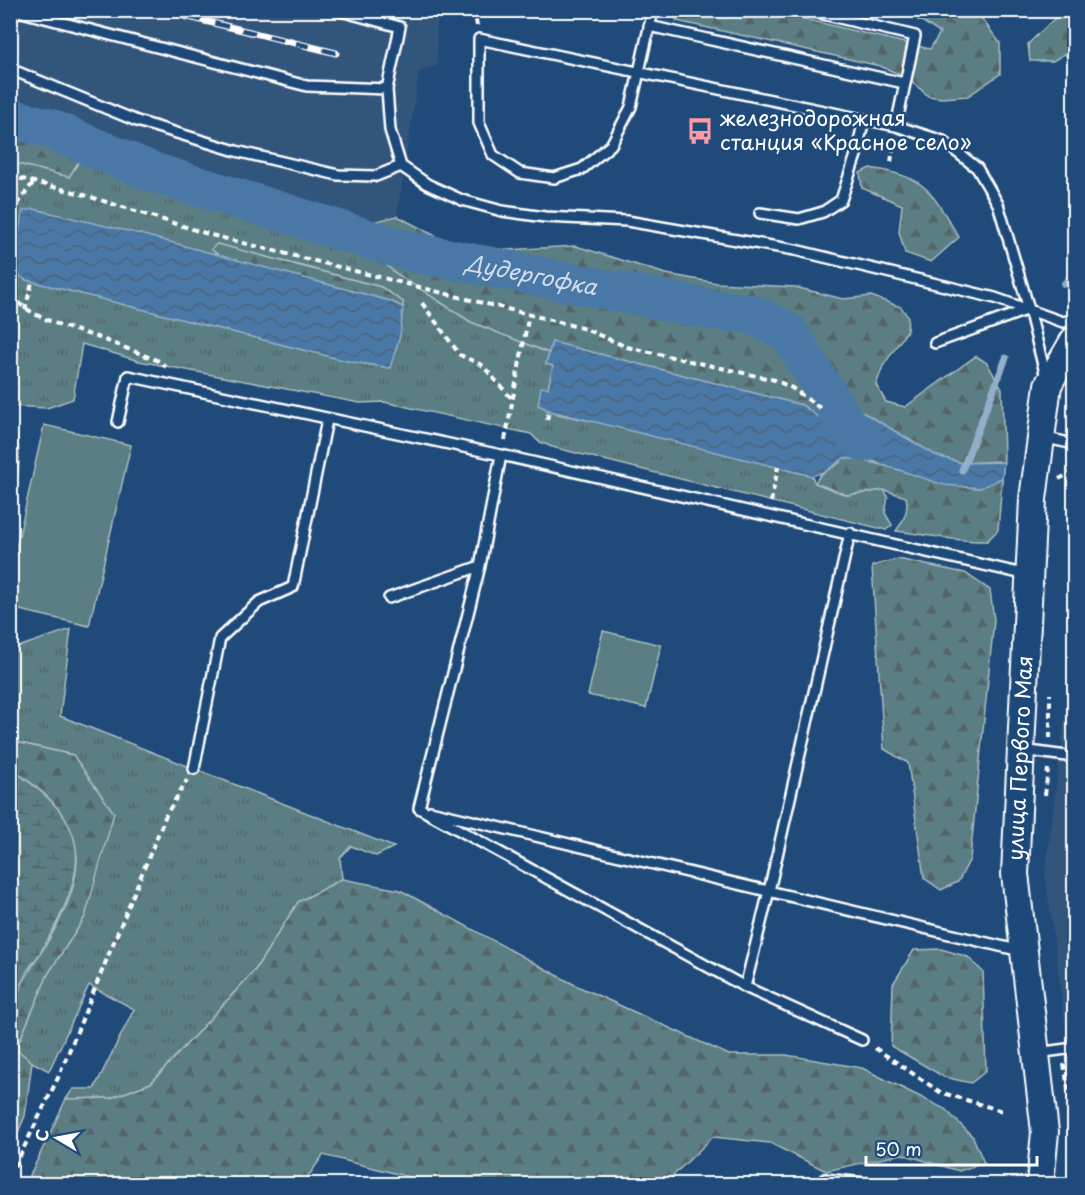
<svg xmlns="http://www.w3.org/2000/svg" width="1085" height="1195" viewBox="0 0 1085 1195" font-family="'Playpen Sans',sans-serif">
<defs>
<pattern id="grass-tufts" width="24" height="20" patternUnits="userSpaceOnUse" patternTransform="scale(1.5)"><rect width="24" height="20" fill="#5a7e83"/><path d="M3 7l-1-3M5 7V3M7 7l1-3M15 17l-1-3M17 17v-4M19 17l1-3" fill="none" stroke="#536568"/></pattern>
<pattern id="forest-firs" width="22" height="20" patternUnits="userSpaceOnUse" patternTransform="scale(1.5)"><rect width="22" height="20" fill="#5a7e83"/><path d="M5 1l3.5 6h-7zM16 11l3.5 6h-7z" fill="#536568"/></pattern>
<pattern id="wetland-marsh" width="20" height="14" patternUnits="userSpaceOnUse" patternTransform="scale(1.5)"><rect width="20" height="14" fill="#5a7e83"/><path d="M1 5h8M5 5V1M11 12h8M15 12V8" fill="none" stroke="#536568"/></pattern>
<pattern id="water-waves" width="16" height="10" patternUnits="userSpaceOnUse" patternTransform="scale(1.5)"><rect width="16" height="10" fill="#4a78a6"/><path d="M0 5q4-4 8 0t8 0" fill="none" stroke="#4b6279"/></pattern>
</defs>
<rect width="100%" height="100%" fill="#1f4a7a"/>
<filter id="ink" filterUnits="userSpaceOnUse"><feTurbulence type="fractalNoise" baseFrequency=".0167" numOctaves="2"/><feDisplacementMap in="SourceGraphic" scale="12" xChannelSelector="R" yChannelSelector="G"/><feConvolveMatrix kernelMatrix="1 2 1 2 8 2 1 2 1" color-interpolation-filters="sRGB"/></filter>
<g filter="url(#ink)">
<!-- built -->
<path fill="#32557c" d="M11,11H437V65L419,72L397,216L360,225L291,205L11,108Z
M1074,643V1092L1045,874Z"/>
<!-- grass -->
<path fill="url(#grass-tufts)" stroke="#acbec1" stroke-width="1.5" fill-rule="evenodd" d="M79,161L113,168L143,183L262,222L291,225L378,257L394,272L471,322L549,353L546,364L553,366L548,388L538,405L549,410L547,412L621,427L812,476L815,483L847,495L884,490L888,497L885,513L892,525L886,530L552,447L538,441L531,434L384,402L360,403L139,361L82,344L73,399L47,408L11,406L10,162L69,177ZM34,209L220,256L212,249L217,244L381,287L403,302L390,368L347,361L26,280Z
M71,629L60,716L394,847L376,856L351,846L340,858L342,879L298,902L255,970L151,1083L111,1098L66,1099L73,1089H94L134,1009L89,985L49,1071L32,1062L16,1049L48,974L85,917L73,755L11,741L12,649Z"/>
<!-- forest -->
<path fill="url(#forest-firs)" stroke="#acbec1" stroke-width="1.5" fill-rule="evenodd" d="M670,10L771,11L930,49L940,33L906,11H976L1000,43V74L968,96L942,98L928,96L908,78L880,66L677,21Z
M1056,17L1074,20V62L1064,54L1053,61H1030L1028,44Z
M11,108L83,133L79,161L69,177L11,162Z
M870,168C929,177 929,190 959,237L931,262L905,253L899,232L902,205L862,188L860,173Z
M397,216L445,241L507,250L576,246L666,274L717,283L795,287L843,299L871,296L901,307L908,317L907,331L883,366L876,385L886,402L905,407L976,356L987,363L1002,389L1004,456L998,530L987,541C957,542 926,534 896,531C904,520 909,510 906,497L884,490L847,495L815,483L820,475L841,462L828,420L821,419L802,405L552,342L549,353L471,322L394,272L364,244L360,225ZM859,410L937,456L962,463L998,461L980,488C933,486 891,462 844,458L831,414Z
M217,244L381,287L403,302V307L390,301L220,256L211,249Z
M11,413C23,450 20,474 11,511Z
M898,559L965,573L990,590L994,620L970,859L958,882L941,890L924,878L908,763L884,749L872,566Z
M11,741L73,755L114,813L85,917L48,974L16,1049L32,1062L25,1116L11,1148C11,1116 11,1084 11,1052C11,1040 8,1023 11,1012C18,989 29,971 42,951C92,871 94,823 11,769Z
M342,879L400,890L575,985L729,1055H786L862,1068L945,1109L973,1137L984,1163L959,1171L902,1154L826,1171L770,1143L713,1137L664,1184H437L323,1155L303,1184H26L66,1099L111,1098L151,1083L255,970L298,902Z
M941,949L968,957L983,972L986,1071L971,1083L944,1077L891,1046L893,984L914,950Z"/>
<!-- wetland -->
<path fill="url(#wetland-marsh)" stroke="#acbec1" stroke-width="1.5" d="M11,769C95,824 90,867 43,948C38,958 30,965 25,975C19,987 17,1001 11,1013Z"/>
<!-- green -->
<path fill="#5a7e83" stroke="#acbec1" stroke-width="1.5" d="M44,425L131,445L89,626L11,608V571Z
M603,631L661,645L646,708L588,695Z"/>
<!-- water -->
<path fill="url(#water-waves)" stroke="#92aeca" stroke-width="1.5" d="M34,209L140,234L390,301L403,307L400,336L390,368L347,361L26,280L11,270L23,211Z
M552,342L802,405L821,419L831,422L828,399L837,397L937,456L962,463L1004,462L1002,478L980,488L944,485L872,461L844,458L826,471L812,476L551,411L538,405L541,387L548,388L553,366L546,364Z"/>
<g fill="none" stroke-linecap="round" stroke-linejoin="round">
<!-- stream -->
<path stroke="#92aeca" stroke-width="7" d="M1064,284L1074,273
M962,470L1006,358"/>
<!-- river -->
<path stroke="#4a78a6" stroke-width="40" id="s1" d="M10,118L48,128L152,172L403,250L707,309L751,314L789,333L842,418L856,437L864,442"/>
<defs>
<path id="service" d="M14,10L307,86L387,89
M337,10L400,27L387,89L390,130L401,166L427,184L462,200L502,211L545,217L627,221L795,250L995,298L1063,322L1074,320
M653,10L631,107L611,145L582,169L554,178L520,173L493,155L479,123V39L896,126L943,141L977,168L998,204L1029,309L1046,377
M806,10L915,36L896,126
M649,26L904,83
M10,69L137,121L236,151L338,175L376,176L401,166
M760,213L799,219L823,212L841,200L856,155L864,119
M935,343L1029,309
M118,422L128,376L501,455L1028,575
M1042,437L1074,444
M501,455L480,566L419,808L745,987L862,1040
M389,598L480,566
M1022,750L1074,757
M194,769L220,638L259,602L293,587L327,420
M430,811L1021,951
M745,987L769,891L850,533
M1037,1053L1074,1048
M822,1184L825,1179L875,1184"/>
<g id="secondary">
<path id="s2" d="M1040,1184L1045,1132L1015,874L1033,499L1048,385L1074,340"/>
</g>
</defs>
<!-- service casing -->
<use href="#service" stroke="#fff" stroke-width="14"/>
<!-- secondary casing -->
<use href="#secondary" stroke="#fff" stroke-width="30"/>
<!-- path -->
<path stroke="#fff" stroke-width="4" stroke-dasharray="6 4.5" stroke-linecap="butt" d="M474,10L477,26
M919,21L923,10
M891,162L894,142
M10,176L78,193L211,235L559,322L585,329L627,347L775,380L792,388L820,408
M10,213L33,183
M10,296C35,319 62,326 94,336C116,344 138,353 159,361L166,367
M422,303L460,355L482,365L512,399
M25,310L32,282
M547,420L549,410
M505,440L529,314
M1059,479L1074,471
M771,502L778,467
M1050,738V694
M1045,795L1048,769
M875,1048L940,1092L1002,1111
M1064,1064L1074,1123
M10,1176L58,1078L166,815L187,780
M1068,1184L1074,1146"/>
<!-- service -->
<use href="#service" stroke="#1f4a7a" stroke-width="9"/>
<!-- secondary -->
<use href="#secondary" stroke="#1f4a7a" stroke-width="26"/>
<defs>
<path id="rail" d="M160,10L336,53"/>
</defs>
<!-- rail casing -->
<use href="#rail" stroke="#fff" stroke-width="7"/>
<!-- rail -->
<use href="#rail" stroke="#1f4a7a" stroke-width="4.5" stroke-dasharray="14" stroke-linecap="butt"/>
</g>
</g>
<!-- icons -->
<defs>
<symbol id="bus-bare" viewBox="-9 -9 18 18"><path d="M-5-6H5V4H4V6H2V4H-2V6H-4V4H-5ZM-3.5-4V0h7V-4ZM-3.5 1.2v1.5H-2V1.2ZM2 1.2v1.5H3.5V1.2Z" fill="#ff9aa2" stroke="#1f4a7a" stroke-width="2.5" paint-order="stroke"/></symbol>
</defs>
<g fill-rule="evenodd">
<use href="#bus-bare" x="681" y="112" width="38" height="38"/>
</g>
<g text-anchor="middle" stroke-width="5" stroke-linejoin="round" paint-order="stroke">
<!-- poi labels -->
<g font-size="21" fill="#fff" stroke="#1f4a7a" text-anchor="start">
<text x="720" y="126">железнодорожная<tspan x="720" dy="24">станция «Красное село»</tspan></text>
</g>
<!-- street labels -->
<g font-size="21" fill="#fff" stroke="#1f4a7a">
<text dy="7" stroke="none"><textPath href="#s2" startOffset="428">улица Первого Мая</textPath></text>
</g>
<!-- water labels -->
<g font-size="22" font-style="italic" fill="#d2dde9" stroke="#1f4a7a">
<text dy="8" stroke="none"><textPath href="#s1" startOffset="546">Дудергофка</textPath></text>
</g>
</g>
<!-- margin -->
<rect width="1085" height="1195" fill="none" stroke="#1f4a7a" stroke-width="36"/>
<rect x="18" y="18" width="1049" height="1159" fill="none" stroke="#fff" stroke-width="2" filter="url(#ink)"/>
<!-- north arrow -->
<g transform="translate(57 1138) rotate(280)" stroke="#1f4a7a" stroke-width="4.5" paint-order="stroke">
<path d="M0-4.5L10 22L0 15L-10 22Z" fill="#ffffff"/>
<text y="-9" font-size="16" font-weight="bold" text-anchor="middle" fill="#ffffff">С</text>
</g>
<!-- scale -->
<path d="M866 1156v9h171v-9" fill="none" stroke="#ffffff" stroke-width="3"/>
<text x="875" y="1156" font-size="18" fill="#ffffff" stroke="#1f4a7a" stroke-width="4.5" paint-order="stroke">50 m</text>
</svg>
